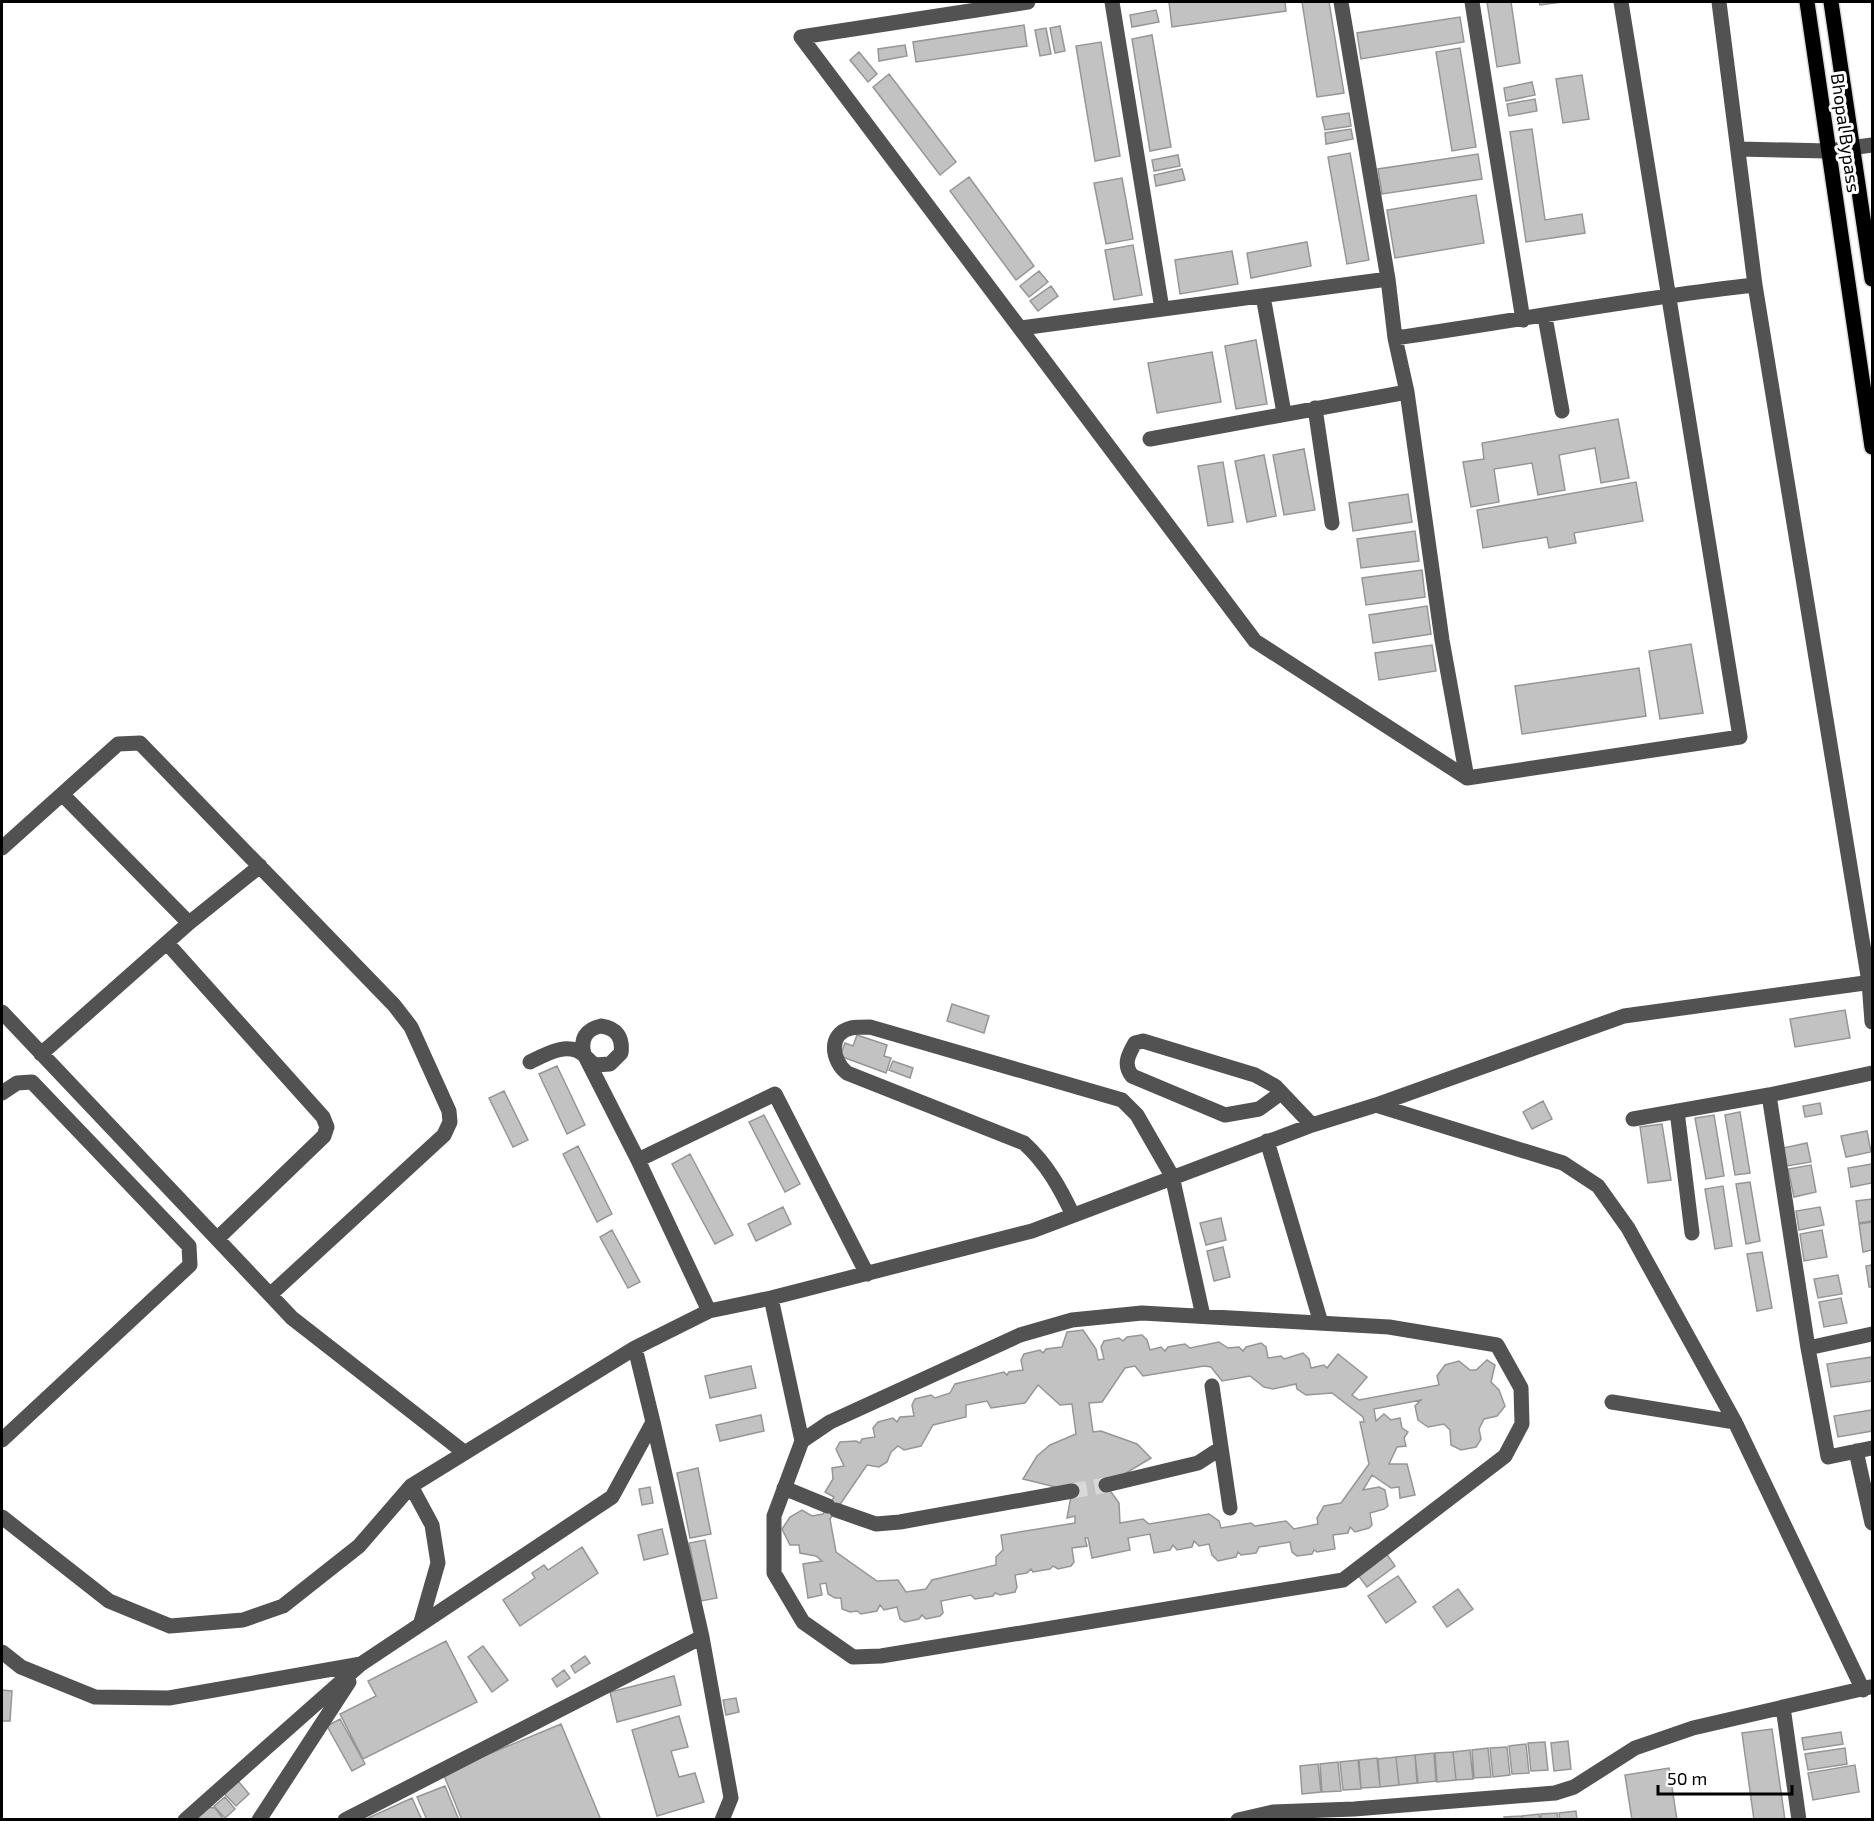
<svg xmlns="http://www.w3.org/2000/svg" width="1874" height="1821" viewBox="0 0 1874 1821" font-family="'Exo 2',sans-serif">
<rect width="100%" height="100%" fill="#fff"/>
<!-- building -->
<path fill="#c2c2c2" stroke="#969696" stroke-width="1.5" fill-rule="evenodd" d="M1169,2H1285L1286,11L1172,27Z
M1302,2H1329L1344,93L1317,97Z
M1487,2H1511L1520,63L1497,67Z
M1539,2H1562L1540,5Z
M1156,10L1159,22L1132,27L1130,15Z
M1460,17L1464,42L1361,59L1357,33Z
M1024,25L1027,46L916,62L913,42Z
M1060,26L1065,51L1055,53L1050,28Z
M1046,28L1051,54L1040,56L1035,30Z
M1152,35L1171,147L1150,151L1132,39Z
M1101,42L1120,156L1095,161L1076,46Z
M905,45L907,56L879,61L878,49Z
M1460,48L1476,147L1452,151L1436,52Z
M859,52L877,74L868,82L850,60Z
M889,74L956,162L940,175L873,87Z
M1582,75L1589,119L1563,123L1556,79Z
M1532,82L1535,95L1506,101L1504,88Z
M1535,99L1537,111L1509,116L1507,104Z
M1349,113L1351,126L1325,130L1322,117Z
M1351,129L1353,139L1326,144L1325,133Z
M1532,129L1545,220L1582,214L1585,233L1526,242L1510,132Z
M1350,153L1369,260L1347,264L1328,157Z
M1478,154L1482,179L1382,194L1378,169Z
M1178,155L1180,166L1154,171L1152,160Z
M1182,169L1185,180L1156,186L1154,175Z
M969,177L1034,266L1016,280L950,191Z
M1122,178L1133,239L1106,244L1094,183Z
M1476,195L1484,243L1395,258L1387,210Z
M1307,242L1311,266L1251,278L1247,253Z
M1133,245L1142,295L1114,300L1105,250Z
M1232,251L1238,284L1180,294L1175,260Z
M1039,271L1048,282L1029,297L1020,286Z
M1051,286L1058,296L1038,311L1030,301Z
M1256,340L1267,404L1236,409L1225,346Z
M1212,352L1221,402L1157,413L1148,363Z
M1618,419L1629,478L1601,483L1595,448L1559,455L1565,490L1538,495L1532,463L1494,469L1499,502L1471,507L1463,462L1484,459L1482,443Z
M1304,449L1315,510L1284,515L1273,455Z
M1264,455L1276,516L1247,522L1235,461Z
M1223,462L1233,522L1208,526L1198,466Z
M1636,482L1643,521L1574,533L1576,543L1549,548L1547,537L1483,548L1477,510Z
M1408,494L1412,522L1353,531L1349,503Z
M1415,531L1419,561L1361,568L1357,539Z
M1422,570L1425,597L1366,605L1362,578Z
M1427,606L1431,634L1373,643L1369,615Z
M1691,644L1703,713L1660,719L1649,651Z
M1432,645L1436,671L1379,680L1375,653Z
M1639,668L1646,716L1522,734L1515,686Z
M952,1004L989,1016L984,1033L947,1021Z
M1845,1010L1850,1038L1795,1047L1790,1019Z
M857,1035L887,1045L884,1056L891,1058L886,1073L840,1056L845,1043L853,1046Z
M893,1061L913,1068L910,1078L889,1070Z
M557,1066L585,1125L567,1134L539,1074Z
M504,1091L528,1140L513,1147L489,1098Z
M1543,1101L1552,1119L1532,1129L1523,1112Z
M1820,1103L1822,1114L1805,1117L1803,1106Z
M1740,1112L1750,1173L1735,1175L1725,1115Z
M764,1115L800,1184L785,1192L749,1122Z
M1714,1115L1724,1176L1706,1179L1695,1118Z
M1662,1124L1671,1180L1648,1183L1640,1127Z
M1867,1131L1871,1152L1846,1157L1841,1136Z
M1807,1143L1811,1162L1787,1166L1783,1148Z
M578,1146L612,1214L597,1222L563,1154Z
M690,1154L733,1235L715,1244L672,1164Z
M1872,1164V1183L1851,1187L1848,1168Z
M1811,1165L1816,1192L1794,1197L1788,1169Z
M1750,1182L1760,1241L1746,1244L1736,1184Z
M1723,1186L1732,1246L1715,1249L1705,1189Z
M1872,1199V1221L1859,1223L1856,1201Z
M783,1207L791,1224L756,1241L748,1224Z
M1820,1207L1824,1225L1799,1230L1796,1211Z
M1221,1218L1226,1240L1206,1245L1200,1223Z
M1872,1222V1250L1863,1252L1859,1224Z
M612,1230L640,1282L628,1288L600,1237Z
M1822,1230L1827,1257L1804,1261L1800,1234Z
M1223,1247L1230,1277L1214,1281L1207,1251Z
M1762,1252L1772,1308L1757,1311L1747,1254Z
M1872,1265V1287H1869L1866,1266Z
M1838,1275L1842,1294L1818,1298L1814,1279Z
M1841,1298L1847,1323L1824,1327L1819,1302Z
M1083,1330L1096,1349L1098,1360L1104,1359L1101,1347L1104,1341L1119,1338L1123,1341L1127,1337L1142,1335L1147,1340L1150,1350L1161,1347L1165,1351L1168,1347L1185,1344L1190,1348L1219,1342L1228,1348L1239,1347L1243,1351L1246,1347L1261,1343L1266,1347L1268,1358L1281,1356L1284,1359L1303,1353L1309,1359L1311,1368L1324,1365L1327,1368L1338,1354L1367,1377L1352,1395L1359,1400L1439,1385L1437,1376L1445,1365L1459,1361L1470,1370H1476L1487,1360L1495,1365L1491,1382L1499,1390L1505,1406L1497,1416L1484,1419L1479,1429L1481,1439L1476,1447L1461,1450L1451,1445L1450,1430L1444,1424L1428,1427L1418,1420L1415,1406L1421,1400L1374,1409L1376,1421L1384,1414L1391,1420L1400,1418L1402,1428L1408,1432L1404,1438L1406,1446L1397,1447L1389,1464H1407L1415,1495L1400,1498L1399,1487L1391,1488L1372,1475L1363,1490L1379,1487L1385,1490L1388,1506L1384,1509L1370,1513L1372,1525L1369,1528L1355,1532L1350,1527L1348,1533L1333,1535L1335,1549L1317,1552L1314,1550L1312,1554L1297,1556L1292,1552L1290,1542L1259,1547L1256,1553L1241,1555L1238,1552L1236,1557L1218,1561L1212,1555L1209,1544L1199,1546L1194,1541L1192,1547L1177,1550L1173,1545L1170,1550L1154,1553L1150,1534L1128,1538L1130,1550L1092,1558L1088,1538H1085L1087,1546L1072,1548L1074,1562L1071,1566L1058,1569L1053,1566L1050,1569L1033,1572L1031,1569L1027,1573L1015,1575L1017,1587L1015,1592L1000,1595L995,1593L993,1596L975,1599L971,1595L941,1601L943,1613L940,1616L926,1619L922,1615L919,1619L905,1622L900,1619L897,1607L884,1610L880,1605L877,1611L861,1614L857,1611L850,1612L842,1609L841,1598H835L828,1594L826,1583L820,1584L822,1595L808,1598L803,1564L822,1561L816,1556L800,1553L799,1545H790L782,1529L790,1517L802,1510L812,1516L823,1514L834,1497L825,1492L833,1479L832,1468L844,1466L836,1449L840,1442L856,1441L860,1443L862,1439L875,1437L873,1428L878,1422L893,1418L897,1422L900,1417L914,1416L912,1405L915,1399L931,1395L935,1398L950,1393L955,1384L1004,1372L1007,1375L1009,1372L1023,1370L1021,1360L1024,1354L1040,1350L1043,1353L1046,1349L1062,1347L1067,1332ZM1135,1366L1143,1376L1204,1366L1211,1367L1222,1381L1250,1376L1264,1387L1273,1389L1296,1384L1297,1389L1306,1395L1332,1393L1363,1417L1364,1422H1360L1369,1464L1341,1503L1324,1506L1317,1518L1318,1524L1294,1529L1286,1521L1255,1526L1251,1523L1221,1528L1219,1521L1209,1514L1149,1524L1143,1519L1120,1523L1119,1503L1106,1485L1151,1458L1137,1444L1101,1431L1093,1432L1089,1403L1102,1402L1125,1368ZM1038,1385L1060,1405L1072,1404L1076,1434L1050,1445L1037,1456L1023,1479L1072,1491L1067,1518L1075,1516V1523L1001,1535L1003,1550L996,1557V1565L932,1580L926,1589L906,1592L898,1580L877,1581L836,1552L830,1519L867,1465L879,1467L887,1462L891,1452L898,1446L904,1450L921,1446L933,1425L966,1417V1405L987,1401L991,1408L1025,1403Z
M1872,1357V1381L1831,1387L1827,1364Z
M751,1366L756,1388L710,1398L705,1376Z
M1872,1410V1431L1838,1437L1834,1416Z
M761,1415L764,1431L720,1441L716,1425Z
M698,1468L711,1534L690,1538L677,1473Z
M650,1487L653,1503L642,1505L639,1489Z
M662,1529L668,1554L644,1560L638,1535Z
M705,1540L717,1598L701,1601L689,1543Z
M582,1547L598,1573L520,1626L503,1600L535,1578L532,1573L544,1565L548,1570Z
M1386,1553L1395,1566L1367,1587L1357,1574Z
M1398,1576L1416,1602L1386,1623L1368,1596Z
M1458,1589L1473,1609L1447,1627L1433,1607Z
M446,1641L477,1702L363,1759L340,1714L376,1696L368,1681Z
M483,1646L508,1680L492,1692L468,1657Z
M585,1656L590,1663L575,1673L571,1666Z
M564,1670L570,1678L557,1687L552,1679Z
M674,1676L681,1705L617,1722L610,1692Z
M2,1690L12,1691L10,1721H2Z
M736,1698L739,1712L726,1715L723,1700Z
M679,1716L688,1747L671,1751L679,1777L695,1773L704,1802L657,1816L632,1730Z
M340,1719L365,1764L352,1771L327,1726Z
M561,1724L601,1820H462L443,1773Z
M1772,1729L1785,1820H1754L1742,1733Z
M1841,1732L1843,1744L1804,1750L1802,1738Z
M1568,1741L1571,1769L1554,1771L1551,1743Z
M1545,1742L1548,1770L1531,1771L1528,1743Z
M1526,1744L1529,1773L1512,1774L1509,1746Z
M1507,1747L1510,1775L1493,1777L1490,1748Z
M1488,1748L1491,1777L1474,1778L1472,1750Z
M1845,1748L1847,1764L1808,1770L1805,1754Z
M1470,1750L1473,1779L1456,1780L1453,1752Z
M1453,1752L1456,1780L1437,1782L1435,1753Z
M1434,1753L1436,1781L1418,1783L1415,1755Z
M1415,1755L1417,1783L1399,1785L1396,1757Z
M1396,1757L1399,1785L1380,1787L1378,1759Z
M1377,1758L1380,1787L1361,1788L1359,1760Z
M1358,1760L1361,1789L1343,1790L1340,1762Z
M1338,1762L1341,1791L1322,1792L1320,1764Z
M1318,1764L1321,1792L1302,1794L1300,1766Z
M1855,1765L1859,1792L1813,1800L1808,1773Z
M1669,1768L1677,1820H1632L1625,1775Z
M234,1776L249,1794L236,1806L220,1789Z
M445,1786L459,1820H427L417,1797Z
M225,1797L235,1809L225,1818L214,1806Z
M412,1798L422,1820H366V1819Z
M202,1807L215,1808L224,1820H192Z
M1576,1811L1577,1820H1560L1559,1813Z
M1557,1813L1558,1820H1541V1814Z
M1539,1814L1540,1820H1523L1522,1816Z
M1522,1816V1820H1504V1817Z"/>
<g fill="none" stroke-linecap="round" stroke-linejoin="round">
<!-- minor-tunnel -->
<path stroke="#d9d9d9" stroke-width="15" stroke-dasharray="15 8" stroke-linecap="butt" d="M1072,1491L1106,1485"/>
<defs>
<path id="major" d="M1807,2L1872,447
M1831,2L1872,279"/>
</defs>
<!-- major casing -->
<use href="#major" stroke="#dbdbdb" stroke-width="18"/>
<!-- minor -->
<path stroke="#525252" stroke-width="15" d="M1028,2L801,37L1255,641L1467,778L1740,737L1621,2
M1112,2L1162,309
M1341,2L1388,279L1395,338L1407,392L1442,640L1467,778
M1472,2L1523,320
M1719,2L1755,285L1869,982L1872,1022
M1739,149L1828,151L1872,145
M1263,296L1284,413
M1545,317L1562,411
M1021,328L1388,279
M1395,338C1515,321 1635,298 1755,285
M1315,408L1332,523
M1150,439L1407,392
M62,794L189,923
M2,848L118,744L140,743L394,1005L411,1027L449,1111L450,1122L444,1135L271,1294
M167,943L323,1117L327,1127L324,1136L217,1239
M2,1012L292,1318L465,1453
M41,1054L189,923L260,866
M530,1062C546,1054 568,1041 584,1055C588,1059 590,1062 595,1065L610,1064L621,1053C623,1038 617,1028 601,1026C586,1029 580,1039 584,1054L638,1160L709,1311
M2,1093L17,1083L32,1082L189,1246L190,1265L2,1440
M1281,1093L1259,1109L1225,1115L1132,1076C1123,1065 1128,1055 1135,1043L1143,1041L1255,1075L1275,1086L1312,1125
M1769,1095L1808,1348L1828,1457L1872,1448
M1376,1105L1563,1163L1598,1186L1628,1228L1735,1422L1863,1690
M1677,1111L1692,1233
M1633,1119L1769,1095L1872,1073
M1267,1141L1321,1323
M638,1160L775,1094L867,1274
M1073,1215C1060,1188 1047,1164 1024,1143L847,1073C832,1061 827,1034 851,1028C857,1027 864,1027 870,1027L1122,1100L1137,1115L1172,1176L1203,1316
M771,1298L802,1441
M1142,1313L1389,1327L1497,1345L1521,1388L1522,1424L1505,1456L1343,1580L881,1656L853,1657L803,1622L774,1573V1516L802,1441L830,1422L1020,1335L1072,1320Z
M1808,1348L1872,1334
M1212,1386L1230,1508
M1612,1402L1735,1422
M653,1422L702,1637L731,1798L722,1820
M1856,1451L1872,1523
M1106,1485L1198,1463L1221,1448
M411,1486L432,1525L438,1563L421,1622
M784,1488L828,1506
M836,1510L876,1524L900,1522L1072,1491
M2,1517L109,1601L170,1626L243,1620L283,1606L359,1546L411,1486L635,1348L709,1311L771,1298L1032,1231L1312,1125L1376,1105L1624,1016L1872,982
M2,1652L21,1667L95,1697L169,1698L361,1664
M1783,1707L1799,1820
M185,1820L361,1664L612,1497L653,1422L635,1348
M259,1820L349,1682
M345,1820L702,1637
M1238,1820L1273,1812L1354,1809L1555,1793L1574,1787L1635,1748L1693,1728L1870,1687"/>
<!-- major -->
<use href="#major" stroke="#000" stroke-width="15"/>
</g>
<g text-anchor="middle" stroke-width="6" stroke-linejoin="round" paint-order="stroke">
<!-- street labels -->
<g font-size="18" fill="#000" stroke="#fff">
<text transform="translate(1845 133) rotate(82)" y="6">Bhopal Bypass</text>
</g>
</g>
<!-- border -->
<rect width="1874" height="1821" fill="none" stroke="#000000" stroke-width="6"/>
<!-- scale -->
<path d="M1658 1785v9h134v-9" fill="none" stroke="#000000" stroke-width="3"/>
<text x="1667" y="1785" font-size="18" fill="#000000" stroke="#ffffff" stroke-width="4.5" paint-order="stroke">50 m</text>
</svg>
